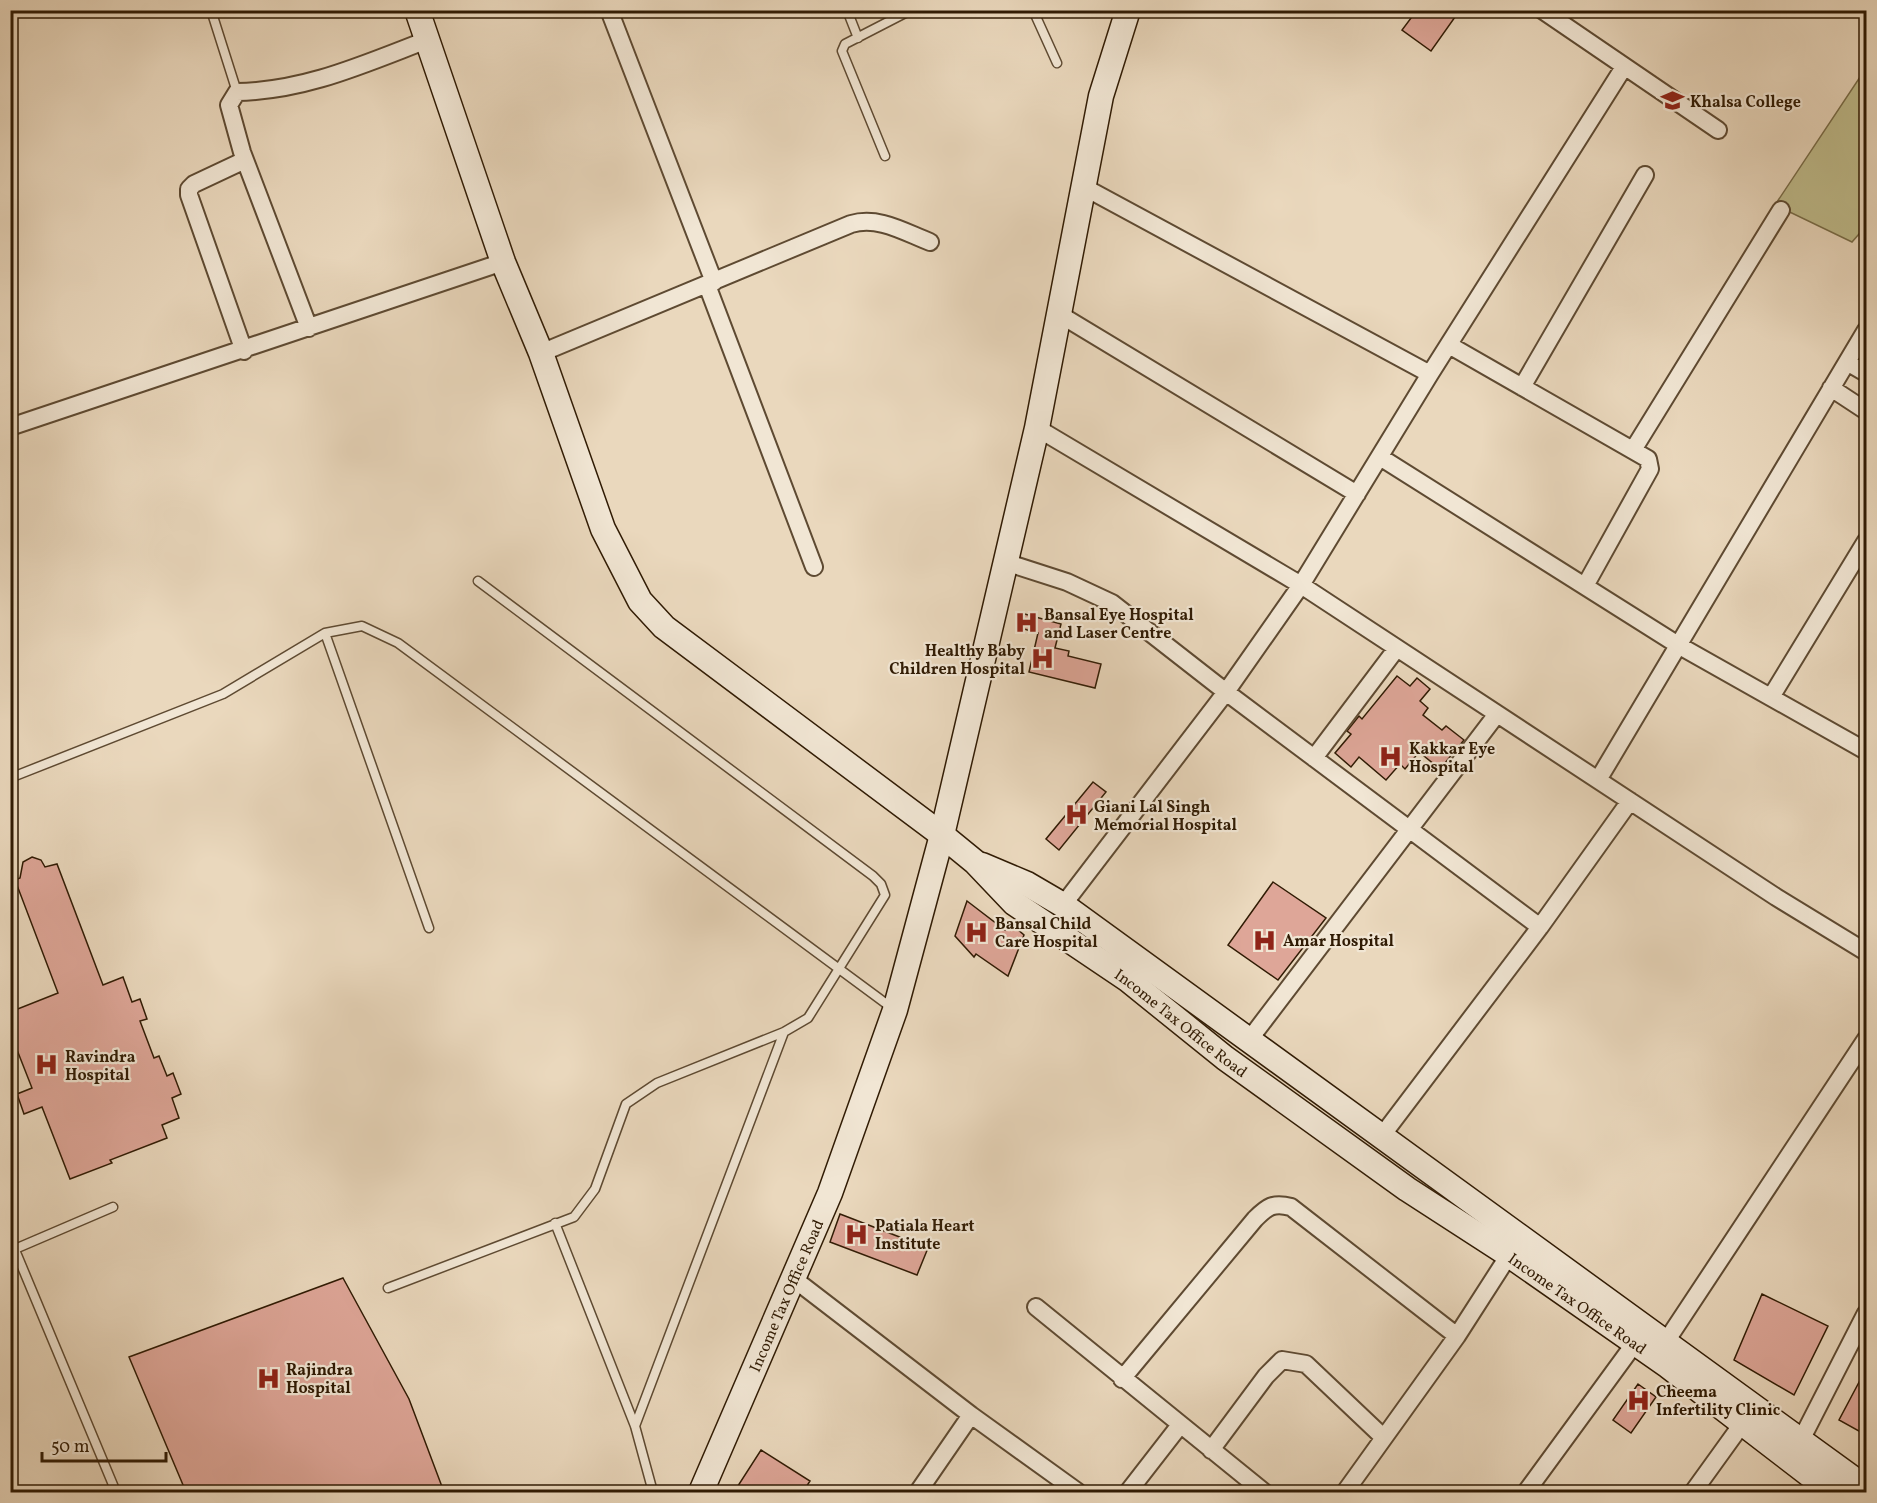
<svg xmlns="http://www.w3.org/2000/svg" width="1877" height="1503" viewBox="0 0 1877 1503" font-family="Vollkorn,serif">
<rect width="100%" height="100%" fill="#ead8bd"/>
<filter id="stains"><feTurbulence type="fractalNoise" baseFrequency=".00333" numOctaves="4"/><feColorMatrix values="0 0 0 0 .2 0 0 0 0 .09 0 0 0 0 .02 0 0 0 .5 -.17"/></filter>
<radialGradient id="worn" r=".72"><stop offset=".6" stop-color="#630" stop-opacity="0"/><stop offset="1" stop-color="#630" stop-opacity=".3"/></radialGradient>
<!-- green -->
<path fill="#bfbc8c" stroke="#786c48" stroke-width="1.5" d="M1866,68V226L1852,242L1775,205Z"/>
<!-- building -->
<path fill="#dea698" stroke="#301b04" stroke-width="1.5" d="M1417,10H1460L1431,51L1402,30Z
M1021,613L1061,624L1055,648L1069,651L1068,656L1101,664L1095,688L1029,672L1038,633L1017,627Z
M1397,676L1410,686L1417,678L1430,689L1420,701L1428,708L1423,715L1442,730L1446,726L1464,740L1440,769L1419,752L1405,769L1400,764L1386,780L1359,757L1351,767L1335,753L1351,734L1347,731L1359,716L1362,719Z
M1093,782L1106,792L1059,850L1046,839Z
M32,857L41,860L45,867L57,864L103,985L123,977L132,1002L140,999L147,1019L140,1021L154,1058L159,1056L167,1076L173,1073L181,1094L172,1098L179,1118L162,1125L167,1138L110,1160L112,1163L70,1179L42,1107L24,1114L17,1094L32,1088L10,1032V1012L58,993L15,880L20,878L23,862Z
M1273,882L1326,918L1278,980L1228,945Z
M967,901L1005,930L1009,922L1024,935L1008,976L976,954L974,957L955,936Z
M840,1214L928,1248L917,1275L830,1242Z
M343,1278L409,1399L444,1492H186L129,1357Z
M1762,1294L1828,1326L1794,1395L1734,1360Z
M1866,1369V1435L1839,1420Z
M1638,1384L1656,1397L1631,1433L1613,1420Z
M761,1450L810,1481L803,1492H734Z"/>
<g fill="none" stroke-linecap="round" stroke-linejoin="round">
<defs>
<path id="lane" d="M211,10L237,92
M847,10L858,38
M1033,10L1057,63
M885,156L842,51L845,44L911,10
M325,633L429,928
M10,778L223,694L325,633L362,626L398,643L892,1008
M555,1223L635,1426L653,1492
M10,1238L116,1492
M15,1249L113,1207
M388,1288L574,1217L595,1189L626,1104L657,1083L784,1032L808,1018L885,895L881,884L873,876L478,581
M635,1426L784,1032"/>
<path id="street" d="M609,10L714,282
M1542,10L1718,130
M1082,186L1430,374
M707,285L814,567
M1059,314L1357,494
M309,328L242,152L229,105L237,92C305,91 364,64 427,40
M1449,345L1648,459L1650,469L1585,586
M244,351L189,195V189L194,184L245,160
M541,353L851,224C879,216 904,232 930,242
M1847,362L1866,373
M1522,387L1645,175
M1831,388L1866,411
M10,427L503,262
M1037,428L1301,585L1776,897L1866,952
M1633,450L1781,210
M1380,457L1678,645L1866,751
M1005,562L1067,582L1112,603L1226,692L1540,927L1381,1137
M1771,697L1866,541
M1314,758L1397,648
M1598,780L1866,330
M1063,905L1226,692L1301,585L1430,374L1624,67
M1540,927L1630,801
M1249,1040L1497,714
M794,1279L971,1415
M1036,1307L1264,1492
M1667,1340L1866,1039
M1122,1379L1255,1219C1267,1207 1273,1202 1291,1207L1457,1336
M1800,1442L1866,1313
M1211,1450L1266,1376L1282,1360L1306,1364L1383,1437
M918,1492L971,1415L1078,1492
M1128,1492L1180,1425
M1345,1492L1457,1336L1509,1255
M1526,1492L1635,1343
M1693,1492L1742,1424"/>
<g id="secondary">
<path id="s1" d="M417,10L503,262L541,353L603,529L640,601L664,627L942,835L975,862L1014,903L1127,979L1225,1058L1407,1189L1509,1255L1668,1366L1832,1492"/>
<path d="M982,865L1027,884L1063,905L1866,1488"/>
<path id="s2" d="M701,1492L830,1193L895,1010L942,835L1037,428L1101,96L1128,10"/>
</g>
</defs>
<!-- lane casing -->
<use href="#lane" stroke="#5e4a32" stroke-width="11"/>
<!-- street casing -->
<use href="#street" stroke="#5e4a32" stroke-width="20"/>
<!-- secondary casing -->
<use href="#secondary" stroke="#301b04" stroke-width="27"/>
<!-- lane -->
<use href="#lane" stroke="#f1e6d4" stroke-width="8"/>
<!-- street -->
<use href="#street" stroke="#f1e6d4" stroke-width="16"/>
<!-- secondary -->
<use href="#secondary" stroke="#f1e6d4" stroke-width="24"/>
</g>
<!-- icons -->
<defs>
<symbol id="university-bare" viewBox="-9 -9 18 18"><path d="M0-5L7-2L0 1L-7-2ZM-4 1L0 2.5L4 1V4Q0 6-4 4Z" fill="#8f2418" stroke="#f1e6d4" stroke-width="2.5" paint-order="stroke"/></symbol>
<symbol id="hospital-bare" viewBox="-9 -9 18 18"><path d="M-5-5h3v3.5h4V-5h3V5h-3V1.5h-4V5h-3Z" fill="#8f2418" stroke="#f1e6d4" stroke-width="2.5" paint-order="stroke"/></symbol>
</defs>
<g fill-rule="evenodd">
<use href="#university-bare" x="1656" y="84" width="33" height="33"/>
<use href="#hospital-bare" x="1010" y="606" width="33" height="33"/>
<use href="#hospital-bare" x="1026" y="642" width="33" height="33"/>
<use href="#hospital-bare" x="1374" y="740" width="33" height="33"/>
<use href="#hospital-bare" x="1060" y="798" width="33" height="33"/>
<use href="#hospital-bare" x="960" y="916" width="33" height="33"/>
<use href="#hospital-bare" x="1248" y="924" width="33" height="33"/>
<use href="#hospital-bare" x="30" y="1048" width="33" height="33"/>
<use href="#hospital-bare" x="840" y="1218" width="33" height="33"/>
<use href="#hospital-bare" x="252" y="1362" width="33" height="33"/>
<use href="#hospital-bare" x="1622" y="1384" width="33" height="33"/>
</g>
<g text-anchor="middle" stroke-width="4.5" stroke-linejoin="round" paint-order="stroke">
<!-- poi labels -->
<g font-size="16" font-weight="bold" fill="#301b04" stroke="#f1e6d4" text-anchor="start">
<text x="1690" y="107">Khalsa College</text>
<text x="1044" y="620">Bansal Eye Hospital<tspan x="1044" dy="18">and Laser Centre</tspan></text>
<text x="1025" y="656" text-anchor="end">Healthy Baby<tspan x="1025" dy="18">Children Hospital</tspan></text>
<text x="1409" y="754">Kakkar Eye<tspan x="1409" dy="18">Hospital</tspan></text>
<text x="1094" y="812">Giani Lal Singh<tspan x="1094" dy="18">Memorial Hospital</tspan></text>
<text x="995" y="929">Bansal Child<tspan x="995" dy="18">Care Hospital</tspan></text>
<text x="1283" y="946">Amar Hospital</text>
<text x="65" y="1062">Ravindra<tspan x="65" dy="18">Hospital</tspan></text>
<text x="875" y="1231">Patiala Heart<tspan x="875" dy="18">Institute</tspan></text>
<text x="286" y="1375">Rajindra<tspan x="286" dy="18">Hospital</tspan></text>
<text x="1656" y="1397">Cheema<tspan x="1656" dy="18">Infertility Clinic</tspan></text>
</g>
<!-- street labels -->
<g font-size="16" fill="#301b04" stroke="#f1e6d4">
<text dy="6" stroke="none"><textPath href="#s1" startOffset="1320">Income Tax Office Road</textPath></text>
<text dy="6" stroke="none"><textPath href="#s2" startOffset="214">Income Tax Office Road</textPath></text>
<text dy="6" stroke="none"><textPath href="#s1" startOffset="1806">Income Tax Office Road</textPath></text>
</g>
</g>
<!-- margin -->
<rect width="1877" height="1503" fill="none" stroke="#ead8bd" stroke-width="36"/>
<rect x="12" y="12" width="1853" height="1479" fill="none" stroke="#301b04" stroke-width="3"/>
<rect x="18" y="18" width="1841" height="1467" fill="none" stroke="#301b04" stroke-width="1.5"/>
<!-- scale -->
<path d="M42 1452v9h124v-9" fill="none" stroke="#301b04" stroke-width="3"/>
<text x="51" y="1452" font-size="18" fill="#301b04" stroke="#f1e6d4" stroke-width="4.5" paint-order="stroke">50 m</text>
<rect width="100%" height="100%" filter="url(#stains)"/>
<rect width="100%" height="100%" fill="url(#worn)"/>
</svg>
